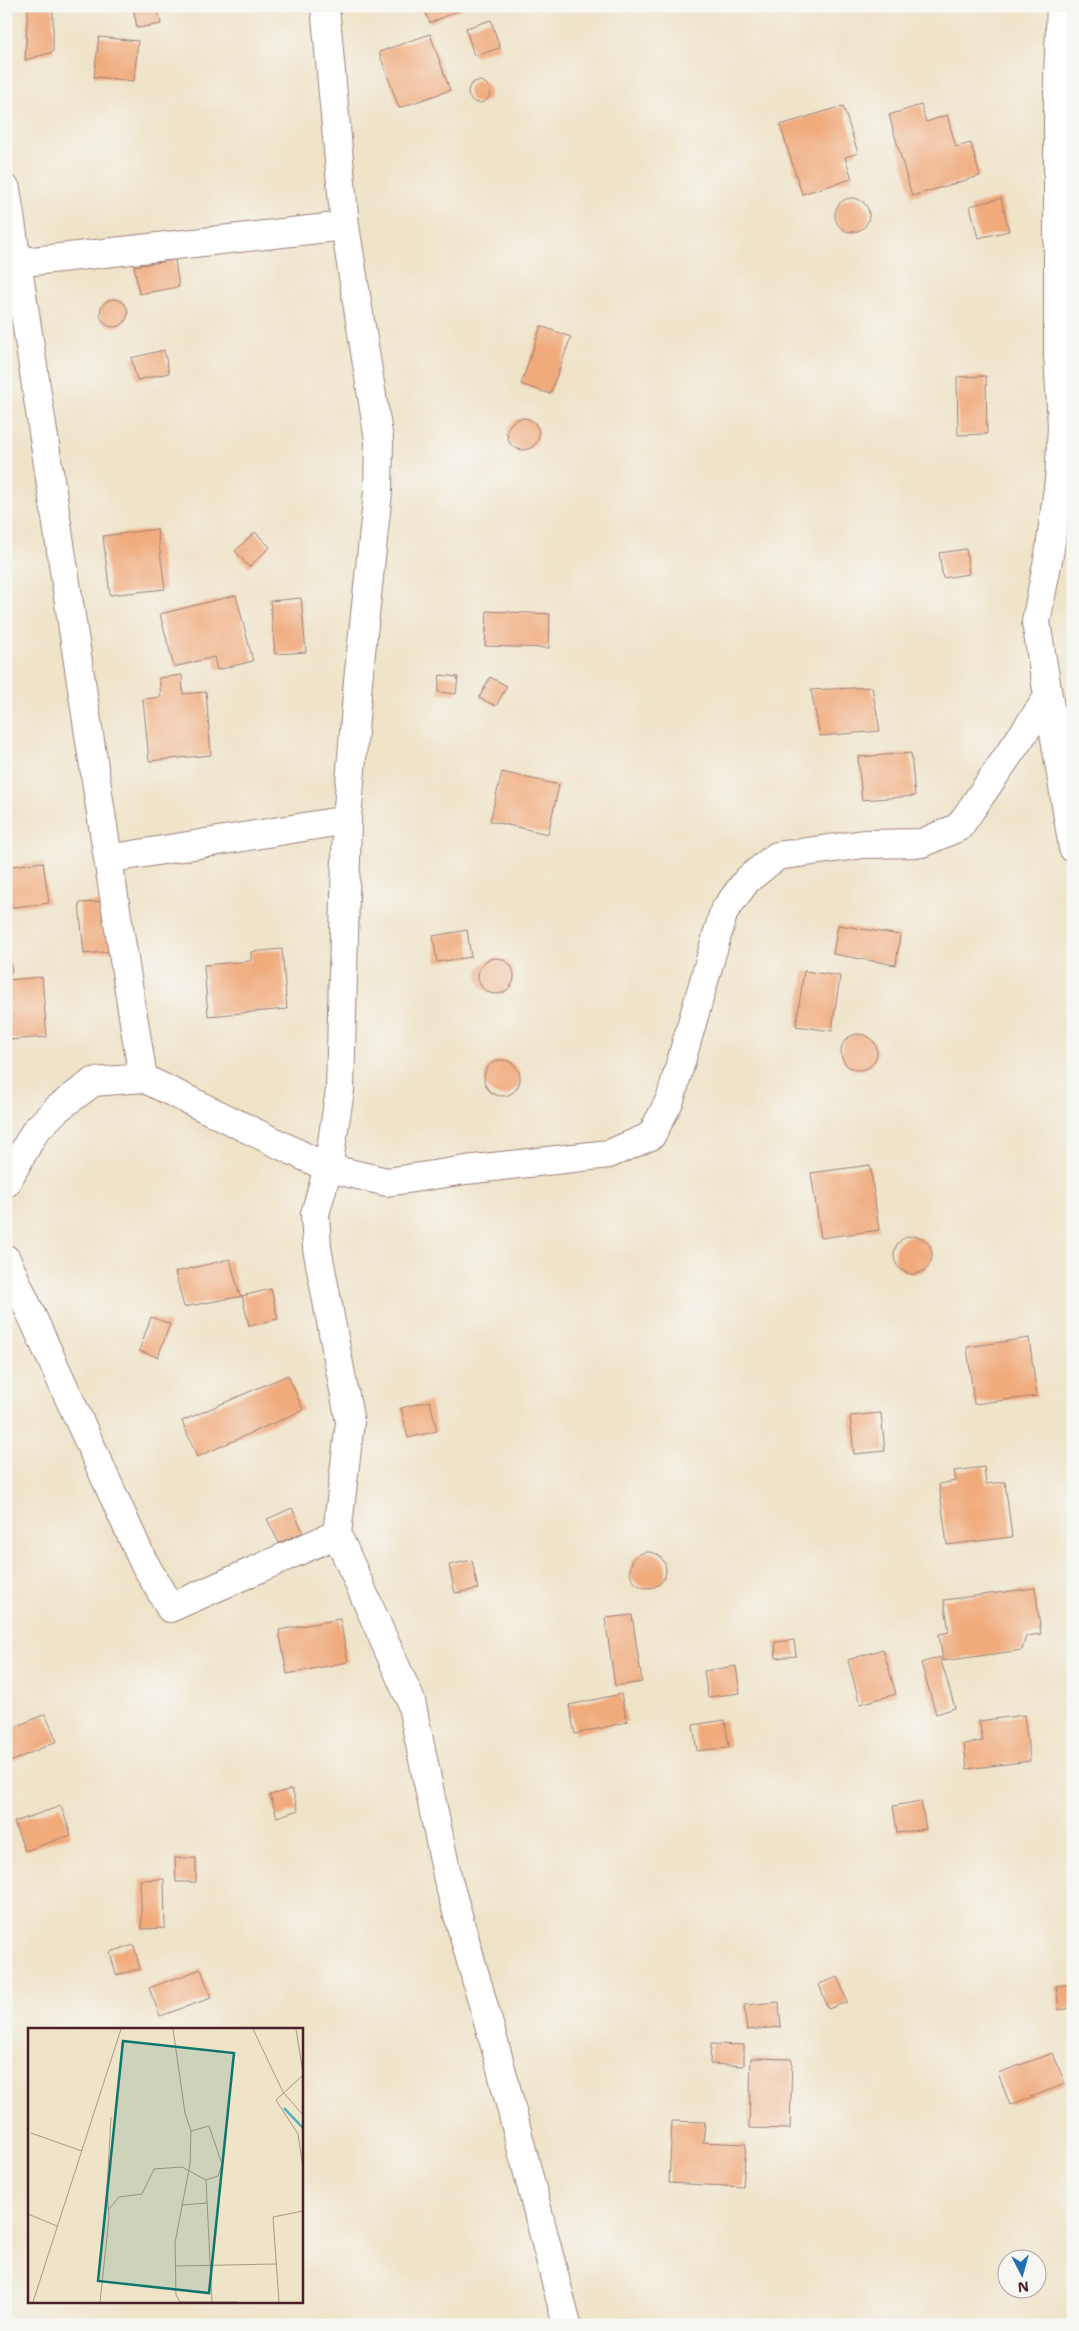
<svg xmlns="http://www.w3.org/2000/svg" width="1079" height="2331" viewBox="0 0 1079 2331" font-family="'Shantell Sans',sans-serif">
<rect width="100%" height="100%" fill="#f6f6f2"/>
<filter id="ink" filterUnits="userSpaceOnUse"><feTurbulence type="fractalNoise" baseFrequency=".02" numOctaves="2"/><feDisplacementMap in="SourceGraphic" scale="10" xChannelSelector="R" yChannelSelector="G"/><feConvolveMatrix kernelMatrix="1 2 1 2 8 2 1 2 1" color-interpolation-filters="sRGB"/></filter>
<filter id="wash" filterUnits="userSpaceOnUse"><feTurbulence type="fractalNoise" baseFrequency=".0096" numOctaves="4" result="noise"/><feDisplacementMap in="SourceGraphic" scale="20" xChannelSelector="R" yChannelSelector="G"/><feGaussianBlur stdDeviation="1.12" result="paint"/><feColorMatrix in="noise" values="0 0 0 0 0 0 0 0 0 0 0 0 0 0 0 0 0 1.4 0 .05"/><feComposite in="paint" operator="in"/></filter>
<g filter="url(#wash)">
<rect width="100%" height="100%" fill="#efe3c8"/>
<g id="blocks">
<!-- building -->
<path fill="#f0aa7c" d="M28,6H53V52L25,60Z
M133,6H157L161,24L137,28Z
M422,6H468L430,23Z
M491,20L500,48L474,56L466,28Z
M430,34L450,90L399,108L379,52Z
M99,37L138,41L134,81L94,77Z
M468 92a11 11 0 1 1 22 0a11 11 0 1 1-22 0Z
M921,105L926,122L947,115L956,147L971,143L980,176L912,196L889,115Z
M843,106L858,153L845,157L852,179L802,194L780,125Z
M1001,198L1009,231L978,238L970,206Z
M835 215a17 17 0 1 1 34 0a17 17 0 1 1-34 0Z
M175,260L179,287L139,294L134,266Z
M100 313a14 14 0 1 1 28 0a14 14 0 1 1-28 0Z
M541,326L571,337L550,394L521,384Z
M164,350L169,373L137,380L131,358Z
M986,376L987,434L958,435L957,377Z
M507 434a16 16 0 1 1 32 0a16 16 0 1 1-32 0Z
M157,529L165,589L110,595L103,536Z
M255,532L270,547L249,567L235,551Z
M966,549L969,574L943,578L939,553Z
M236,595L253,661L217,670L214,657L174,667L160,614Z
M301,598L306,652L275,654L270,601Z
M487,611L550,614L549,648L485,646Z
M182,675L183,694L206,692L211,755L149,761L143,699L161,697L159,678Z
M440,675L458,677L456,694L438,692Z
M490,677L507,686L496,706L479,698Z
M872,687L880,731L820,736L811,690Z
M911,753L915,796L862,800L858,757Z
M502,772L559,785L548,834L490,821Z
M43,862L49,903L6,908V867Z
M108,901L113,951L84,954L79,903Z
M838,925L900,935L896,965L833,954Z
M467,930L471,957L437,962L433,936Z
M6,946L12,971L6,980Z
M282,949L287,1009L208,1016L204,965L251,961V952Z
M478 976a18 18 0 1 1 36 0a18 18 0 1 1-36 0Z
M804,971L840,976L832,1031L796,1026Z
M42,977L47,1037L6,1040V980Z
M841 1052a18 18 0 1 1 36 0a18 18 0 1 1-36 0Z
M484 1078a18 18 0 1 1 36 0a18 18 0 1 1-36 0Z
M870,1165L879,1230L821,1238L811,1173Z
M894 1255a19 19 0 1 1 38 0a19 19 0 1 1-38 0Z
M230,1259L239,1293L242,1296L184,1307L175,1272Z
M271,1289L278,1319L249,1326L242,1296Z
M151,1317L170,1324L158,1357L139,1351Z
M1029,1338L1037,1396L974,1404L967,1347Z
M288,1375L303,1410L197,1457L182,1421Z
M430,1401L437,1431L408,1438L401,1408Z
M881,1413L885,1451L854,1454L850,1416Z
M984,1467L986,1484L1005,1482L1012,1537L947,1545L939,1484L956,1481L954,1471Z
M292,1508L303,1532L279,1543L267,1519Z
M630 1570a18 18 0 1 1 36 0a18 18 0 1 1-36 0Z
M472,1560L478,1589L455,1593L449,1565Z
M1035,1588L1041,1634L1026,1636L1022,1650L943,1661L939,1634L949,1632L944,1600Z
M632,1615L642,1682L615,1686L605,1618Z
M340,1619L348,1662L287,1674L279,1630Z
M794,1640L796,1656L776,1658L775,1642Z
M883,1649L896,1694L860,1704L848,1660Z
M940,1657L955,1708L936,1714L921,1663Z
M736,1666L740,1693L708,1697L704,1671Z
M621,1694L627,1722L575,1734L569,1705Z
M45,1714L57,1741L6,1764V1731Z
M1024,1715L1030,1761L967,1769L964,1744L983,1741L979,1721Z
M725,1720L729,1747L697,1751L693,1725Z
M292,1789L298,1810L277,1817L270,1795Z
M921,1801L926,1829L897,1833L893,1806Z
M61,1806L71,1835L25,1851L14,1822Z
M175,1858H196V1882H176Z
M164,1879L165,1928L142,1929L140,1880Z
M134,1945L140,1969L116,1975L110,1952Z
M201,1969L211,1998L160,2016L149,1988Z
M838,1977L847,2002L828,2009L819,1984Z
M1073,1984V2008L1059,2010L1056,1986Z
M779,2002L781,2027L747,2030L744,2005Z
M711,2044L744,2045V2066L710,2064Z
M1053,2053L1065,2084L1010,2105L998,2073Z
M751,2058L792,2059L790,2129L749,2128Z
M672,2121L705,2122L703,2142L746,2144L743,2187L669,2183Z"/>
</g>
</g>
<g filter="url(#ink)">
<use href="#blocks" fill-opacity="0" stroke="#9c817a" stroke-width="1"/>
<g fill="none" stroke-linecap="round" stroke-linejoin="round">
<defs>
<path id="minor" d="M325,6L345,226L379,440L378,492L358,681L347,820L340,1090L328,1168L315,1214L317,1248L350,1422L337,1534L411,1701L448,1880L497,2053L567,2325
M1061,6L1058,76V355L1062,426L1059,480L1050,549L1036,622L1073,848
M6,189L108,859L143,1078
M6,264L345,226
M108,859L347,820
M6,1183L35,1131L57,1109L93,1082L143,1078L328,1168L387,1182L466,1170L609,1154L651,1136L670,1100L724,911L747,880L777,856L864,844L922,843L959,827L1047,699
M6,1259L142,1559L170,1608L337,1534"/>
</defs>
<!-- minor casing -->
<use href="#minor" stroke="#9c817a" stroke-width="30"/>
<!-- minor -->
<use href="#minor" stroke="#fff" stroke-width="28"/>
</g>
</g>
<!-- overview -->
<g transform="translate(28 2028)">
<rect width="275" height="275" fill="#efe3c8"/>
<path fill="none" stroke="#48afc7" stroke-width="2.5" d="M256,80L275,100"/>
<path fill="none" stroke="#ad9589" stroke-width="1" d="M145,1L157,85L163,103L162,136L147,215L148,267L152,274M225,1L255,64L275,87M268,1L275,45M275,47L248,72L270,106L275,140M3,105L54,123M178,152L184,274M154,177L179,175M81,181L91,169L114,166L126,141L154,139L178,152L190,148L194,136L181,98L163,103M0,186L29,198M148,238L248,236M5,274L93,1M72,274L81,190L79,161L83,89M152,274H210M251,274L245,189L275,183"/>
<path fill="#0f766e" fill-opacity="0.15" stroke="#0f766e" stroke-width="2.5" d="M95,13L206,25L181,265L70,253Z"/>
<rect width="275" height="275" fill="none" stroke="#4a1f2b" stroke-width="2.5"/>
</g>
<!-- margin -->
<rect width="1079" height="2331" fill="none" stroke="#f6f6f2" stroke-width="25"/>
<!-- north arrow -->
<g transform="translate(1022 2274) rotate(174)"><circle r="24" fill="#f6f6f2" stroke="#b1a0a2"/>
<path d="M0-4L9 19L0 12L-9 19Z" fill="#1f6fb2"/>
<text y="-8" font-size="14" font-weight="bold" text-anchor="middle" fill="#4a1f2b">N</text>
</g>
</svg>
